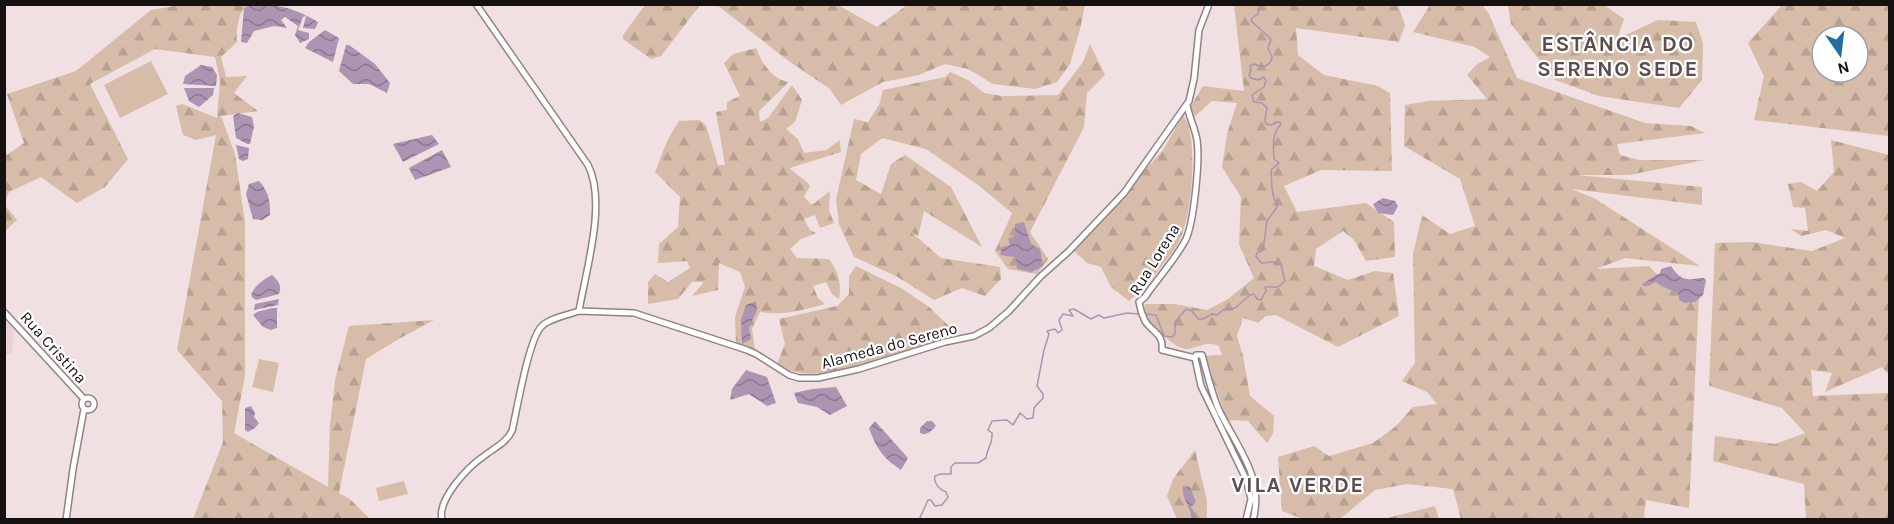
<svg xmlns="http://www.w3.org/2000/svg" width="1894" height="524" viewBox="0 0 1894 524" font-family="Karla,sans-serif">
<defs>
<pattern id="forest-firs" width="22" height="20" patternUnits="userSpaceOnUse" patternTransform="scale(1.5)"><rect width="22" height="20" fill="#d7bca9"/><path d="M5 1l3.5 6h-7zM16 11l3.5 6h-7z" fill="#b8a190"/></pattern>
<pattern id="water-waves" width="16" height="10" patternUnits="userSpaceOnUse" patternTransform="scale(1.5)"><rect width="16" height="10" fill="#ac94b2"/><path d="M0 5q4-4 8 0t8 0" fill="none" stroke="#8b778f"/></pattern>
</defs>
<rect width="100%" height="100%" fill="#f0e0e2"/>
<!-- built -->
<path fill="#ead1d5" d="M5,319H7L14,330L12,353L5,355Z"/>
<!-- forest -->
<path fill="url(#forest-firs)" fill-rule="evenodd" d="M1783,4L1889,5V136L1754,120L1764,76L1748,43ZM1822,36H1858V72H1822Z
M181,5H246C238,15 236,29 237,42L221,57L226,77L247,76L234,93L258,111L221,116L235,154L245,222V376L234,433L328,487L330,425L335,380L349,326L434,320L397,340L366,359L339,493L351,500L368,517L366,520L193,519L223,442L222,401L177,350L216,135L196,140L183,135L176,106L182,104L217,118L220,81L215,57L155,49L90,84L128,159L105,187L77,203L41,177L9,192L5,202V156L24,143L7,94L76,71L151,10Z
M645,5V4L700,5L661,56L651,59L623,39V35Z
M717,5H838L877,27L907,5H1085L1080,29L1070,64L1057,82L1035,89L993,84L968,69L945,64L919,75L883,82L841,105L830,89L790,62Z
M1234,5H1398L1405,25L1399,42L1296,28L1298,55L1324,75L1378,86L1390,93L1392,171L1321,170L1284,186L1297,212L1366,203L1394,222L1395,257L1366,261L1354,240L1343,231L1316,249L1314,266L1348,280L1375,271L1393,273L1399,316L1338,347L1276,315L1266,316L1258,323L1243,318L1237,336L1243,356L1250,396L1274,416L1273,434L1267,443L1248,421L1227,420L1204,356L1222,355L1219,346C1205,340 1200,348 1187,349C1175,350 1151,323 1141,316L1145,304H1174L1207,310L1228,299L1254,278L1239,244L1241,197L1222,167L1227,134L1237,103L1212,101L1192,119L1191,106L1203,86L1244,91Z
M1430,5H1482L1488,12L1517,78L1645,123L1691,126L1705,133L1617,144L1620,155L1639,160H1705L1629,175H1576L1702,187V205L1571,189L1594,198L1700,266L1625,258L1596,269L1649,266L1666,284L1699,295L1689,508L1646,500L1644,517L1647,519H1461L1453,489L1407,484L1375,490L1340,519H1303L1282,511L1278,457L1314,446L1329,456L1373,443L1395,427L1413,407L1437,404L1427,392L1402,381L1415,363L1413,254L1422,215L1450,234L1475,226L1460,179L1404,146L1405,105L1428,101L1487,99L1467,75L1476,65L1490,57L1475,47L1413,32Z
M1508,5H1604L1624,19L1617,39L1658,20L1696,22L1703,44L1702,80L1679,108L1599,96L1555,80L1511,24Z
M1090,44L1105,75L1087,93L1084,127L1030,232L1048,259L1037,274L1008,269L995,251L1012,213L978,185L926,149L882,138L861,154L856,180L881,194L891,164L905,155L951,187L982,247L924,211L918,236L911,232L941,258L1000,267L1001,279L985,296L962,288L934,300L896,276L854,257L839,224L836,199L854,119L868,122L879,105L883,90L945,77L950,72L968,80L984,93L1002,96L1058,95L1083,62Z
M756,48C762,63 771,79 789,82L759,111L760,122L768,118L792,85L802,100L795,122L786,129L798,139L804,153L826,150L840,140L841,152L790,168C796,176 805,178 810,186L804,197L812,205L830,191L829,210L834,223L820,228L815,215L804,219L810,230L816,233L801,239L790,249L797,258L829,259C838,271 842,284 839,299L832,294L826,282L813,286L818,298L825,304C803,310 783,316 760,312L752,329L755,350L736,344L735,317L745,287L740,272L719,263L718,290L692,296L704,282H692L678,299L648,304V282L655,274L668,282L690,268L687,261L658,263L659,244L678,227L680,197L655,172L668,139L679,121L699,120L706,125L718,165H725L716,112L727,110V102L740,96L724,63L733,54Z
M1183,115C1185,119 1188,123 1189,127C1196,154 1192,221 1177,245C1164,265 1147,285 1129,301L1111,287L1101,267L1087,263L1073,250L1163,150Z
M1831,140L1889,155V375L1882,367L1825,392L1832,373L1811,370L1813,396L1889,393V519H1806L1804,484L1713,461L1715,436L1775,444L1805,433L1782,408L1709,386L1715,243L1751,242L1812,251L1845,238L1826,230L1801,236L1791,229L1808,231L1805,208L1793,207L1788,184L1801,182L1817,191L1834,172Z
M4,204L17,220L5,231H4Z
M856,266L901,288L929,307L950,327L952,336L841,372C820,374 794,377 777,364L785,344L779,319L837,306L849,294V276Z
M1195,450L1207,501V519H1177L1167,496L1173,479Z
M1435,506L1439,519H1383Z"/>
<!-- garden -->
<path fill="#d7bca9" d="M151,61L168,94L120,118L104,85Z
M259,359L279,363L273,392L252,387Z
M404,481L408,494L379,501L376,488Z"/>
<!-- water -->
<path fill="url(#water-waves)" d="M249,5C278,4 292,7 318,22L315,29L303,28L306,16L303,17L298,30L309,33V39L300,43L295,35L298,26L285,17L281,20L287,28L274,26L254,31L247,43L241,42L244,8Z
M325,30L339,38L333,62L305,48L309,42Z
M346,45H349L375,64L390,83L387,93L369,84H353L339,71Z
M201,65L212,67L217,75L216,86L183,84L185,76Z
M184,88H214L213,95L199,107L189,101Z
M238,113L252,117L254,127L250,144H247L236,138L233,116Z
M432,135L439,144L403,162L393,144Z
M236,145L249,148L248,159L243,161L239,159Z
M442,150L451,167L415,180L409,168Z
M259,181C269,192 270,201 270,215L262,220L253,219L246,194L249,184Z
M1383,198L1395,201L1398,206L1393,215L1378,213L1373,204Z
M1024,222L1031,244L1040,249L1043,266L1032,272L1017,269L1015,257L1000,255L1002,247L1010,245L1008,238L1015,236V224Z
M1671,266C1682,283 1687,279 1704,278L1706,280L1703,295L1695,302L1685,303L1679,300L1678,293L1661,286L1656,282L1648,286H1644L1642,284L1660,273L1661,269Z
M272,275C279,282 282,285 279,294L256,300L253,298L251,295C255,285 263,280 272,275Z
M279,299L278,305L254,310L255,304Z
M756,301L757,310L749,328L751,339L742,344L741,320L746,305Z
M272,308H277V328L271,330L263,327L253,315L257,312Z
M746,370L767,377L776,403L767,406L749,394L730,400L732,389Z
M836,387L847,406L830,415L817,407L798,403L794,393L812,389Z
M251,406L255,413L254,417L259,423L255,428L248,432L245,430V408Z
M875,421L908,458L901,470C883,458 876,448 869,428Z
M927,421H932L936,426C931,431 927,436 920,433V428Z
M1183,486L1190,487L1196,502L1191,507L1196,516V519H1191C1192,507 1181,499 1183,486Z"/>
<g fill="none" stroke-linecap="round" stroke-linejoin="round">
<!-- stream -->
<path stroke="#ac94b2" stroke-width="1.5" d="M1146,314L1156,315L1164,336L1172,337L1175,334V322L1186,309L1192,311L1198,319H1203L1212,314L1217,315L1223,310L1235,308L1250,295L1254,294L1257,299L1261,300L1266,291L1265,287H1278L1285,281L1281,265L1272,262L1261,263L1256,256L1257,253L1263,250L1267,221L1277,207V203L1274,199L1272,188L1271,170L1279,163L1274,159C1273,146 1272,134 1281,124L1280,122H1277L1271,125L1266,124L1265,120L1267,108L1262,103L1254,102L1252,95L1264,87L1266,81L1264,77L1258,80L1251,78L1249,75L1251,70L1250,66L1254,64C1262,68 1270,67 1272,57L1268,48L1271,40L1269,37L1251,21L1252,18L1258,14L1260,4
M919,520L928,500H931L935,506L942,505L948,497L946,492C940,490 933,483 935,476L941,474H951V467L955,463H978L986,458C987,447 993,445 992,433L988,430L992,421L1007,420L1013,425L1020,413L1027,419L1033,418L1034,408L1043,398V394L1037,386L1044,350L1049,334L1047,331L1055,329L1058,333L1062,330L1059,320L1063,314L1073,316L1069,310L1074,309L1091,319L1099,315L1104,318L1127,313L1139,314"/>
<defs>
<path id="secondary" d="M1187,105C1189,117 1195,128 1197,140C1200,159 1194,225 1185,241C1174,261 1158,278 1145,297L1139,302C1140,309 1142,315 1145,321C1152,332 1164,334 1162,350L1195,358
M579,311L634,313L747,350L756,354L789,375L799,378H818L859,369L945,342L974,336L989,328L1009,311L1040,277L1069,251L1124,193L1189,101L1194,79L1199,30L1209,4
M4,312L84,399
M82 404a6 6 0 1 1 12 0a6 6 0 1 1-12 0Z
M66,520L73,469L84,409
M442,520C437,499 468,467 484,456C494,448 506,443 512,431C517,410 528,342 541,327C549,318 568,315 579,311C586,270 607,202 588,165L476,4
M1246,520L1251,499L1246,479L1201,386L1195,358L1196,355H1202C1207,373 1211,391 1218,408C1235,445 1265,476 1253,520"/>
</defs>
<!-- secondary casing -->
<use href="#secondary" stroke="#918284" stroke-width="8"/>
<!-- secondary -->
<use href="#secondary" stroke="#fff" stroke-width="5"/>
</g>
<g text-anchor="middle" stroke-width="4.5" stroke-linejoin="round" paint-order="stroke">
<!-- street labels -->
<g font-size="16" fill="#161111" stroke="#fff">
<text transform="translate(1154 259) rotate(-58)" y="6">Rua Lorena</text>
<text transform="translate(889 345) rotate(-15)" y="6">Alameda do Sereno</text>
<text transform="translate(54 347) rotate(48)" y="6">Rua Cristina</text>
</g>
<!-- district labels -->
<g font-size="22" font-weight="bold" letter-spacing="1.5" fill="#5c4e50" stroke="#fff">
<text x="1618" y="51">ESTÂNCIA DO<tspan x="1618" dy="25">SERENO SEDE</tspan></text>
<text x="1298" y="492">VILA VERDE</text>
</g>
</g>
<!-- border -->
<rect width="1894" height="524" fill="none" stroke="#161111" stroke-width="12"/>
<!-- north arrow -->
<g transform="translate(1840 54) rotate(166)"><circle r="28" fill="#ffffff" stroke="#a2a0a0" stroke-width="1.5"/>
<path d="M0-4.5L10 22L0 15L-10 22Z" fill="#256ba0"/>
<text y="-9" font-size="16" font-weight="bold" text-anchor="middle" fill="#161111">N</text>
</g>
</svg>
